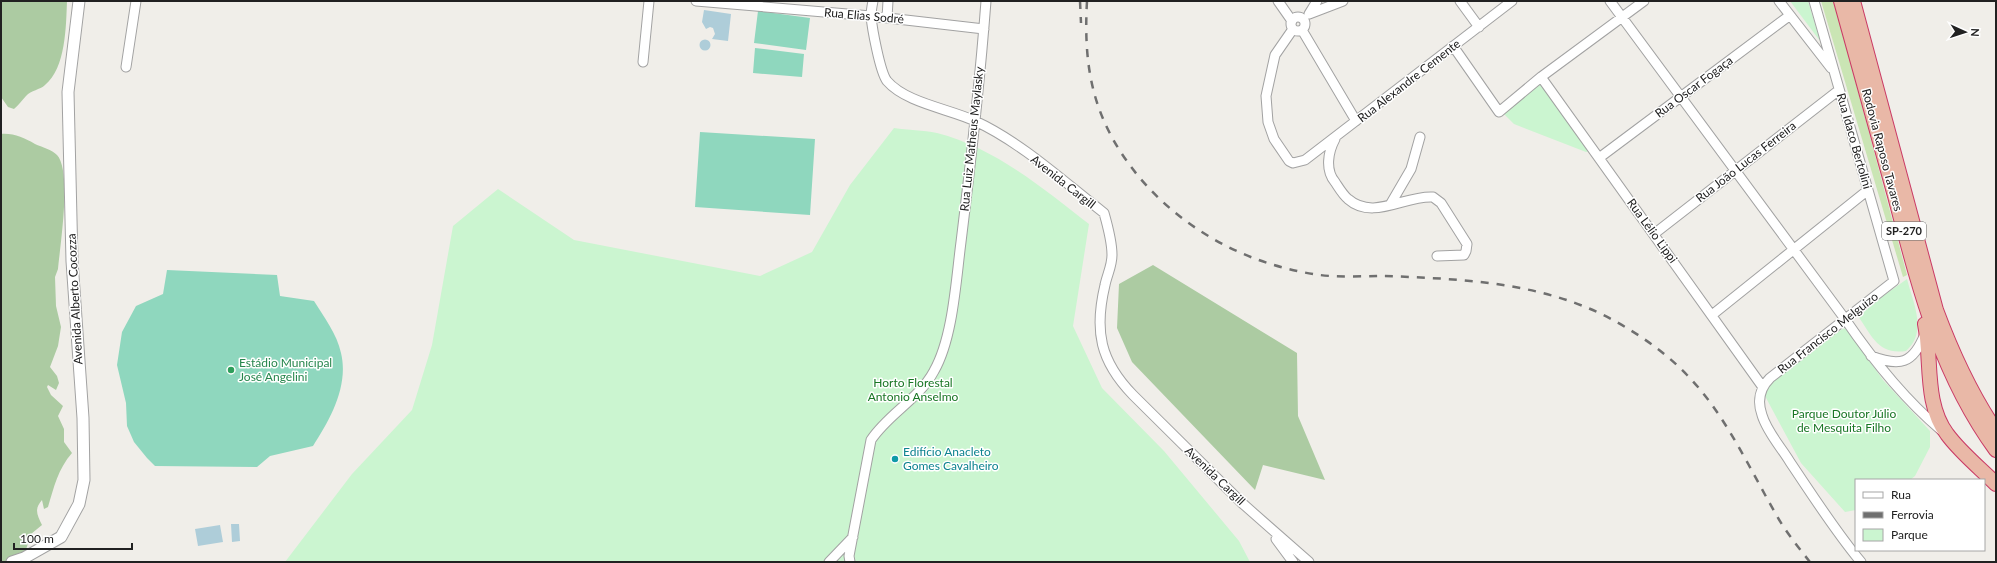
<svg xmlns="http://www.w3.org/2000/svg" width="1997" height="563" viewBox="0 0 1997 563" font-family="Lato,sans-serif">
<rect width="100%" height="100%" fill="#f0eee9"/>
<!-- grass -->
<path fill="#cae5b4" d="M1821,1H1834L1907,275L1903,277Z"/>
<!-- forest -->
<path fill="#accba2" d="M1,1H67C66,26 66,68 45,85C40,90 31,90 26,96C22,100 19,105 14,109L8,107L1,97Z
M1,134C14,133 24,138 35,144C42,147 52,150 57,155C72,171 60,246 58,269L55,277L56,306L61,327L58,346L50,367L57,376L59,383L56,390L48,385L47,387L51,395L63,406L58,416L64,429V442L72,453C58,469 54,487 48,507L44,509L42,500C34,509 37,515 42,525L31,534L22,562H1Z
M1153,265L1297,353L1298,416L1325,480L1263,465L1255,490L1132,362L1117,328L1119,284Z"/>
<!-- park -->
<path fill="#cbf5d0" d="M1790,1H1808L1820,41Z
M1542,81L1589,151L1586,152L1514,124L1503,113Z
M894,128C908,130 923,130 937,133C995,148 1043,188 1089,224L1073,326L1102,388L1164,451L1239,541L1250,562H285L352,474L412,410L432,345L453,226L498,189L574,240L760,276L812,252L850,185Z
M1907,279C1913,303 1928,332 1906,351C1878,355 1872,336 1858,316L1859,313Z
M1846,328L1883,380L1930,431V447L1915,476L1910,480H1856V510L1845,512L1801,463L1765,396L1766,387L1842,329Z"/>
<!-- pitch -->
<path fill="#8fd7be" d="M758,11L810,18L806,50L754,43Z
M755,48L804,54L802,77L753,73Z
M700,132L815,139L810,215L695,207Z
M167,270L277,275L280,296L314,301C324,317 337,334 341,353C349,386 330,420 313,446L270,456L257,467L155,466L147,458L134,442L127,426L126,403L117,365L122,332L136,306L163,294Z"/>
<!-- water -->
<path fill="#aecdd9" d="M704,10L731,14L728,41L712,39L715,34L713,28L710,27L706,29L702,22Z
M699.5 45a5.5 5.5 0 1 1 11 0a5.5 5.5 0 1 1-11 0Z
M231,524H239L240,541L232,542Z
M220,525L223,542L198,546L195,529Z"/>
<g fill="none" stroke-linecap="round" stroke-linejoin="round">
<defs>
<path id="minor" d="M696,1L871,16L984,29
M873,1C872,6 871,11 871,16C872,28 880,72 887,81C906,103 950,109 975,121C1021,142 1064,182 1104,213C1108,227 1112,241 1112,255C1112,266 1107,275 1105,285C1094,331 1100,361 1133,395L1242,503L1309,562
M1278,1L1292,21
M1460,1L1479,27
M1610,1L1845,319C1873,360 1903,398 1941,430
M1779,1L1831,68
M1814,1L1894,281L1770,378C1760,388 1757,401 1762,415C1767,432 1781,447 1790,462C1813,496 1835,531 1861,562
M1309,14L1343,1
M1309,14L1317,1
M1291 24a7 7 0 1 1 14 0a7 7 0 1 1-14 0Z
M887,18L888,1
M1293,29L1275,55L1266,96L1268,122L1274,139L1289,161L1293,163L1305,160L1512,1
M1302,30L1356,121
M1453,46L1499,112L1541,77L1644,1
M643,62L649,1
M126,67L136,1
M1541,77L1762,386
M1335,139C1328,152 1325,170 1335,182C1339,188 1343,195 1348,199C1373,221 1405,195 1433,197L1441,203L1467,244L1466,251L1464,255L1437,256
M1599,158L1789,16
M1390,205L1411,169L1420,137
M1654,234L1839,90
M1712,315L1868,190
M1871,356C1900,367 1913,364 1925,334
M1276,539L1293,562
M829,562L853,537
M850,562L849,556L871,440C888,414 919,399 934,371C953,338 956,280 961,242C971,161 980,81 986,1"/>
<path id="tertiary" d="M12,562L24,558L61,537L79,504L84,480L83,418L72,261L68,92L79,1"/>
<path id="trunk" d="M1841,1C1859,66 1877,131 1895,196C1919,287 1940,373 1996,450
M1853,1L1936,310C1952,353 1970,393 1996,431
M1925,324C1932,359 1924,404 1947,434C1960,452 1980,468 1996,484"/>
</defs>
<!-- minor casing -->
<use href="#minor" stroke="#a2a2a2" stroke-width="11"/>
<!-- tertiary casing -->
<use href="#tertiary" stroke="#a2a2a2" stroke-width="13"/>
<!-- trunk casing -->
<use href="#trunk" stroke="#ca3a65" stroke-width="16"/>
<!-- minor -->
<use href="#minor" stroke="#fff" stroke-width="9"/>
<!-- tertiary -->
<use href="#tertiary" stroke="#fff" stroke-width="11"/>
<!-- trunk -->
<use href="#trunk" stroke="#e9b8a7" stroke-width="14"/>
<!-- rail -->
<path stroke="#6f6f6f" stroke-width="2.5" stroke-dasharray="8 8" stroke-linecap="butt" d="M1080,1L1081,23
M1087,1C1083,71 1094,122 1139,177C1184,230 1245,263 1313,274C1336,278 1362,276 1385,276C1463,279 1543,282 1613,320C1640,335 1665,352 1687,375C1726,415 1749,468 1777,516C1786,532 1798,547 1810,562"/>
</g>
<!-- markers -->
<circle fill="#2e9e5b" stroke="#fff" stroke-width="1.5" cx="231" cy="370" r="4"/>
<circle fill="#0f9aa8" stroke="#fff" stroke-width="1.5" cx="895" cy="459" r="4"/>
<g text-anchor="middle" stroke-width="3" stroke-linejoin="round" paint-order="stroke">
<!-- shield labels -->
<rect fill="#fff" stroke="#646464" stroke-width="1" x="1882" y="222" width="44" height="18" rx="3"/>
<g font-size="11" font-weight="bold" fill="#212121">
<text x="1904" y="235">SP-270</text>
</g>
<!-- street labels -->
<g font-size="12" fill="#212121" stroke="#fff">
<text transform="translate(864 16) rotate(5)" y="4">Rua Elias Sodré</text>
<text transform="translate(1409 81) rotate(-38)" y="4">Rua Alexandre Cemente</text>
<text transform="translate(1694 87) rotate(-37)" y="4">Rua Oscar Fogaça</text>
<text transform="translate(972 139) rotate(-84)" y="4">Rua Luiz Matheus Maylasky</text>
<text transform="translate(1854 141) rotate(74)" y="4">Rua Idaco Bertolini</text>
<text transform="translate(1882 150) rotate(75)" y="4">Rodovia Raposo Tavares</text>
<text transform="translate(1746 162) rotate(-38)" y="4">Rua João Lucas Ferreira</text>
<text transform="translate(1063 182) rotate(38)" y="4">Avenida Cargill</text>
<text transform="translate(1652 231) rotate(54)" y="4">Rua Lélio Lippi</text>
<text transform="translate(75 299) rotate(-93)" y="4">Avenida Alberto Cocozza</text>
<text transform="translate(1828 333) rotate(-38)" y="4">Rua Francisco Melguizo</text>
<text transform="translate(1215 476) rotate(44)" y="4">Avenida Cargill</text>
</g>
<!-- leisure labels -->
<g font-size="12" fill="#27864d" stroke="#fff" text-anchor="start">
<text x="239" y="367">Estádio Municipal<tspan x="239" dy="14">José Angelini</tspan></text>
</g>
<!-- park labels -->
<g font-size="12" fill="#187624" stroke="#fff">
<text x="913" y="387">Horto Florestal<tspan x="913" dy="14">Antonio Anselmo</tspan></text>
<text x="1844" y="418">Parque Doutor Júlio<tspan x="1844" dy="14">de Mesquita Filho</tspan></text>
</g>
<!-- culture labels -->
<g font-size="12" fill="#0d838f" stroke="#fff" text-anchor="start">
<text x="903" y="456">Edifício Anacleto<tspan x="903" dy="14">Gomes Cavalheiro</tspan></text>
</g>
</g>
<!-- border -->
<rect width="1997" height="563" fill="none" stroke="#212121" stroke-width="4"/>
<!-- legend -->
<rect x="1855" y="479" width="130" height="72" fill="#ffffff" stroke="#a6a6a6"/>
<rect x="1863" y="492" width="20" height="6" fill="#ffffff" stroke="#a6a6a6"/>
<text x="1891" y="499" font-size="12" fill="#212121">Rua</text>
<rect x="1863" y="512" width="20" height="6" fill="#6f6f6f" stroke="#a6a6a6"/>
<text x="1891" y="519" font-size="12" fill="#212121">Ferrovia</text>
<rect x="1863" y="529" width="20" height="12" fill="#cbf5d0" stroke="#a6a6a6"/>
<text x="1891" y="539" font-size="12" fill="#212121">Parque</text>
<!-- north arrow -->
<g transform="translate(1965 32) rotate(93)" stroke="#ffffff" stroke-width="3" paint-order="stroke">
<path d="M0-3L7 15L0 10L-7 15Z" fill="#212121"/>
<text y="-6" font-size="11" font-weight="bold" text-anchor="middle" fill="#212121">N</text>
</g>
<!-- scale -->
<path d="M14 543v6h118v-6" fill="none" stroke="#212121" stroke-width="2"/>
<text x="20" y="543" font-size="12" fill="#212121" stroke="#ffffff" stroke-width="3" paint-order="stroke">100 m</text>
</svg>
